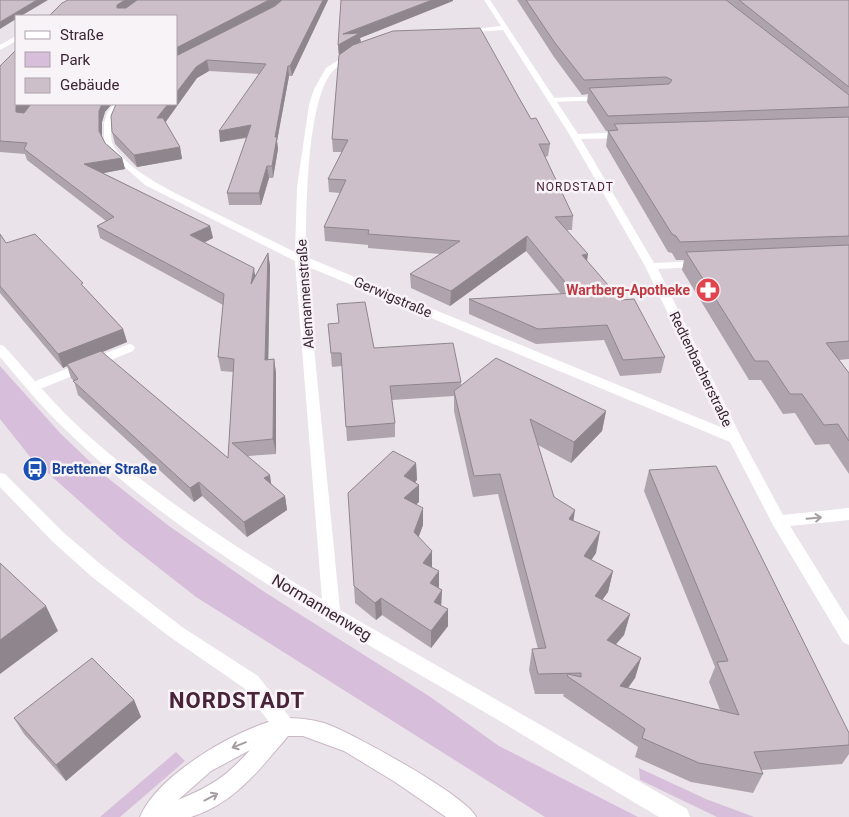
<svg xmlns="http://www.w3.org/2000/svg" width="849" height="817" viewBox="0 0 849 817" font-family="Roboto,sans-serif">
<rect width="100%" height="100%" fill="#ebe3ea"/>
<!-- green -->
<path fill="#d7beda" d="M0,366L60,433L104,475L169,526L263,591L429,696L499,746L638,817H545L196,597L122,539L31,458L0,419Z
M176,752L185,761L120,817H100Z
M639,768L706,799L754,817H717L640,780Z"/>
<g fill="none" stroke-linecap="round" stroke-linejoin="round">
<defs>
<path id="secondary" d="M283,718C298,718 310,719 324,723C351,732 467,796 476,817H446L395,782L344,751L303,736H288C260,769 234,804 191,817C176,817 156,817 140,817C158,774 239,727 283,718ZM250,750C226,777 211,786 178,800L211,771Z"/>
</defs>
<!-- secondary casing -->
<use href="#secondary" stroke="#cab7c5" stroke-width="2"/>
<!-- service -->
<path fill="#fff" fill-rule="evenodd" d="M604,96L608,98L607,100L551,102L547,100L551,98Z
M129,344L133,345L135,348L133,351L38,390L33,391L26,387L28,384Z"/>
<!-- minor -->
<path fill="#fff" fill-rule="evenodd" d="M484,0H490L578,134L625,132L629,135L625,138L581,139L654,263L700,261L706,264L700,267L658,269L742,439L783,515L849,508V520L790,526L849,621V645L843,642L773,525L730,442L306,266L340,610L687,809L690,817H659C591,777 525,735 457,696C323,618 183,543 71,435C45,411 23,384 0,357V345L4,346C30,375 54,404 82,430C155,496 238,549 322,599L295,261L145,185L109,153L104,142V123L107,113L114,104H122C114,116 105,136 116,150C136,176 176,193 205,208C235,223 265,237 295,252L297,187L309,105L314,89L326,68L354,50L357,54C349,59 338,65 332,72C306,103 306,216 306,257L723,428L645,266L571,137L503,30L462,33L459,31L501,26Z
M16,36V41L0,50V45Z"/>
<!-- tertiary -->
<path fill="#fff" fill-rule="evenodd" d="M0,473L5,474L64,533L104,567L182,627L258,676L291,719L294,726L291,733L284,735L277,733L244,688L170,637L92,577L52,541L0,487Z"/>
<!-- secondary -->
<use href="#secondary" fill="#fff" fill-rule="evenodd"/>
</g>
<!-- wall -->
<path fill="#afa4ad" d="M282,0H328L292,76H289L277,141L278,149L273,178H269L261,205H229L227,193L247,138L220,142L259,74L209,71L197,78L165,122L180,147L182,159L137,167L115,144L112,132L176,104L62,3Z
M517,0H849V359L839,360L849,373V474L829,444L815,445L795,413L783,414L761,380H749L682,270L684,260H676L672,253L668,252L606,146L608,131H606L587,102L588,94L582,95L554,57Z
M453,1L360,38L361,42L519,98L531,119L550,144L548,156L545,157L573,216L572,230H567L587,261L665,357L661,373L620,376L604,340L536,344L469,314V299L561,294L526,251L450,306L411,288L410,274L440,254L368,248V245L325,241L324,227L340,193L329,192L328,179L342,152H333L332,139L339,55L338,45Z
M0,66L16,104L105,112L102,122V137L105,143L122,158L125,169L103,173L210,226L213,238L204,243L255,276L268,253L270,266L268,360L274,359L276,373V454L248,456L272,485L285,496L287,510L247,537L202,496L194,502L78,395L74,381L71,378L67,366L63,368L0,293V234L6,243L85,288L123,329L127,342L102,352L228,458L233,372L221,371L218,357L223,305L100,238L97,226L106,221L27,160L25,154L0,152Z
M337,304L374,348L461,382V385L606,411L602,431L571,463L538,445L554,497L574,521L596,553L591,560L613,571L608,592L602,600L630,614L624,635L616,644L641,658L635,678L628,688L720,710L709,682L715,667L644,491L649,470L849,733V754L842,764L761,770L763,774L753,793L691,782L635,757L638,747L563,696L564,694H535L529,670L532,649H538L498,494L473,497L454,411V396L392,400L395,423V437L347,441L342,366L332,367L328,324L339,323Z
M416,463L417,480L415,482L419,485V502L416,504L423,525L418,537L432,568L439,588L442,590L441,606L448,626L431,648L382,615L376,620L355,603L354,586Z
M134,700L141,717L66,781L24,734L14,718Z"/>
<!-- shaded-wall -->
<path fill="#8f868d" d="M37,0H48L21,16H16V19L0,29V22Z
M125,0H139L119,14L117,8V5Z
M269,0H282L270,9L176,59V48Z
M323,0H328L292,76L290,66Z
M432,0H453V1L360,38L361,44L339,56L338,45L343,34Z
M207,60L209,71L197,78L160,130L157,118L168,104H176V93L196,67Z
M288,66L289,76L277,141L278,149L273,178L272,166L275,137Z
M18,104H32L20,117L16,112V106Z
M102,104H112L105,112L102,122V142L99,131V111Z
M251,125L253,136L220,142L219,131Z
M180,147L182,159L137,167L134,155Z
M122,158L125,169L88,176L84,164Z
M267,166L269,178L261,205L259,193Z
M210,226L213,238L192,248L190,235Z
M527,236L526,251L450,306L451,291Z
M268,253L270,266L268,374L265,360Z
M588,254L586,269L582,255Z
M254,268L256,281L251,284Z
M123,329L127,342L68,366L67,364V366L63,368L58,354Z
M274,359L276,373V454L273,439Z
M606,411L602,431L571,463L574,442Z
M416,463L417,480L405,493L404,476Z
M270,475L272,489L264,478Z
M199,482L202,496L194,502L190,488Z
M419,485V502L404,515V498Z
M285,496L287,510L247,537L244,522Z
M423,508V525L414,550V532Z
M575,510L572,531L569,519Z
M600,532L596,553L580,577L584,556Z
M432,551V568L423,563Z
M439,571V588L430,583Z
M613,571L608,592L590,617L595,596Z
M442,590L441,607L434,602Z
M381,598L382,615L376,620L375,603Z
M46,606L58,631L0,674V640Z
M448,609V626L431,648V631Z
M630,614L624,635L602,660L607,640Z
M641,658L635,678L615,706L620,686Z
M134,700L141,717L66,781L56,765Z"/>
<!-- building -->
<path fill="#ccbfc9" stroke="#8f868d" d="M0,0H37L0,22Z
M68,0H125L117,5V8H126L137,0H269L176,48V16H49L62,3Z
M282,0H323L290,66H288L275,137H277L272,166H267L259,193H227L251,125L219,131L266,64L207,60L196,67L176,93V56L275,6Z
M341,0H432L343,34L360,33L338,45Z
M526,0H726L849,95V107L608,116L589,88L669,84L672,80L666,77L584,80L555,43Z
M739,0H849V87Z
M480,28L519,98L531,119L536,118L550,144H539L573,216L555,217L588,254L582,255L621,300L634,299L665,357L623,360L607,325L538,329L469,299L574,293L527,236L451,291L410,274L460,241L368,234L369,230L324,227L346,180L328,179L348,140L332,139L339,55L353,45L393,31Z
M16,50V104H18L16,106V112L24,113L31,104H102L99,111V131L105,143L122,158L84,164L210,226L190,235L254,268L251,284L268,253L265,360L274,359L273,439L232,443L270,475L264,478L285,496L244,522L199,482L190,488L73,381L78,379L67,364L101,351L228,458L234,359L218,357L224,294L97,226L114,217L24,149L27,143L0,141V66Z
M116,104H168L157,118H163L180,147L134,155L112,132L111,116Z
M849,117V236L680,242L676,236L672,234L608,131L618,130L614,124Z
M0,234L6,243L35,234L83,283L81,284L123,329L58,354L0,286Z
M849,245V341L826,343L849,373V441L838,424L824,425L802,394H790L768,361H755L686,252Z
M365,302L374,348L453,343L461,382L390,386L395,423L346,427L341,353H331L328,324L339,323L337,304Z
M496,358L606,411L574,442L530,419L554,497L575,510L569,519L600,532L584,556L613,571L595,596L630,614L607,640L641,658L620,686L739,715L717,662L728,661L649,470L716,466L849,733V745L754,752L763,774L699,763L642,738L645,729L567,676L568,674L581,677V673L538,674L532,649L546,648L500,474L474,476L454,391Z
M393,451L416,463L404,476L419,485L404,498L423,508L414,532L432,551L423,563L439,571L430,583L442,590L434,602L448,609L431,631L381,598L375,603L354,586L348,493Z
M0,563L46,606L0,640Z
M92,658L134,700L56,765L14,718Z"/>
<!-- one-way arrows -->
<defs><path id="oneway-shaft" d="M-6 0H5M1.5-3L5.5 0L1.5 3" fill="none" stroke-width="1.6" stroke-linecap="round" stroke-linejoin="round" transform="scale(1.25)"/></defs>
<g stroke="#a69da3">
<use href="#oneway-shaft" transform="translate(814 518) rotate(-5)"/>
<use href="#oneway-shaft" transform="translate(239 745) rotate(158)"/>
<use href="#oneway-shaft" transform="translate(211 797) rotate(-28)"/>
</g>
<!-- icons -->
<defs>
<symbol id="pharmacy-disc" viewBox="-11 -11 22 22"><circle r="9.5" fill="#e0444e" stroke="#f8f3f7"/><path d="M-2-6h4v4h4v4h-4v4h-4v-4h-4v-4h4Z" fill="#fff"/></symbol>
<symbol id="bus-disc" viewBox="-11 -11 22 22"><circle r="9.5" fill="#1a4fb4" stroke="#f8f3f7"/><path d="M-5-6H5V4H4V6H2V4H-2V6H-4V4H-5ZM-3.5-4V0h7V-4ZM-3.5 1.2v1.5H-2V1.2ZM2 1.2v1.5H3.5V1.2Z" fill="#fff"/></symbol>
</defs>
<g fill-rule="evenodd">
<use href="#pharmacy-disc" x="694" y="276" width="28" height="28"/>
<use href="#bus-disc" x="21" y="455" width="28" height="28"/>
</g>
<g text-anchor="middle" stroke-width="5" stroke-linejoin="round" paint-order="stroke">
<!-- far-neighbourhood labels -->
<g font-size="12" letter-spacing="1" fill="#4a233b" stroke="#f8f3f7">
<text x="575" y="191">NORDSTADT</text>
</g>
<!-- health labels -->
<g font-size="14" font-weight="bold" fill="#be3a42" stroke="#f8f3f7" text-anchor="end">
<text x="690" y="295">Wartberg-Apotheke</text>
</g>
<!-- street labels -->
<g font-size="14" fill="#3a2533" stroke="#f8f3f7">
<text transform="translate(305 294) rotate(-94)" y="5">Alemannenstraße</text>
<text transform="translate(393 297) rotate(23)" y="5">Gerwigstraße</text>
<text transform="translate(701 369) rotate(64)" y="5">Redtenbacherstraße</text>
</g>
<!-- transit labels -->
<g font-size="14" font-weight="bold" fill="#164399" stroke="#f8f3f7" text-anchor="start">
<text x="52" y="474">Brettener Straße</text>
</g>
<!-- near-street labels -->
<g font-size="16" fill="#3a2533" stroke="#f8f3f7">
<text transform="translate(322 607) rotate(31)" y="6">Normannenweg</text>
</g>
<!-- near-district labels -->
<g font-size="22" font-weight="bold" letter-spacing="1" fill="#4a233b" stroke="#f8f3f7">
<text x="237" y="708">NORDSTADT</text>
</g>
</g>
<!-- legend -->
<rect x="15" y="15" width="162" height="90" fill="#f8f3f7" stroke="#aca1a9"/>
<rect x="25" y="31" width="25" height="8" fill="#ffffff" stroke="#aca1a9"/>
<text x="60" y="40" font-size="15" fill="#3a2533">Straße</text>
<rect x="25" y="52" width="25" height="15" fill="#d7beda" stroke="#aca1a9"/>
<text x="60" y="65" font-size="15" fill="#3a2533">Park</text>
<rect x="25" y="78" width="25" height="15" fill="#ccbfc9" stroke="#aca1a9"/>
<text x="60" y="90" font-size="15" fill="#3a2533">Gebäude</text>
</svg>
